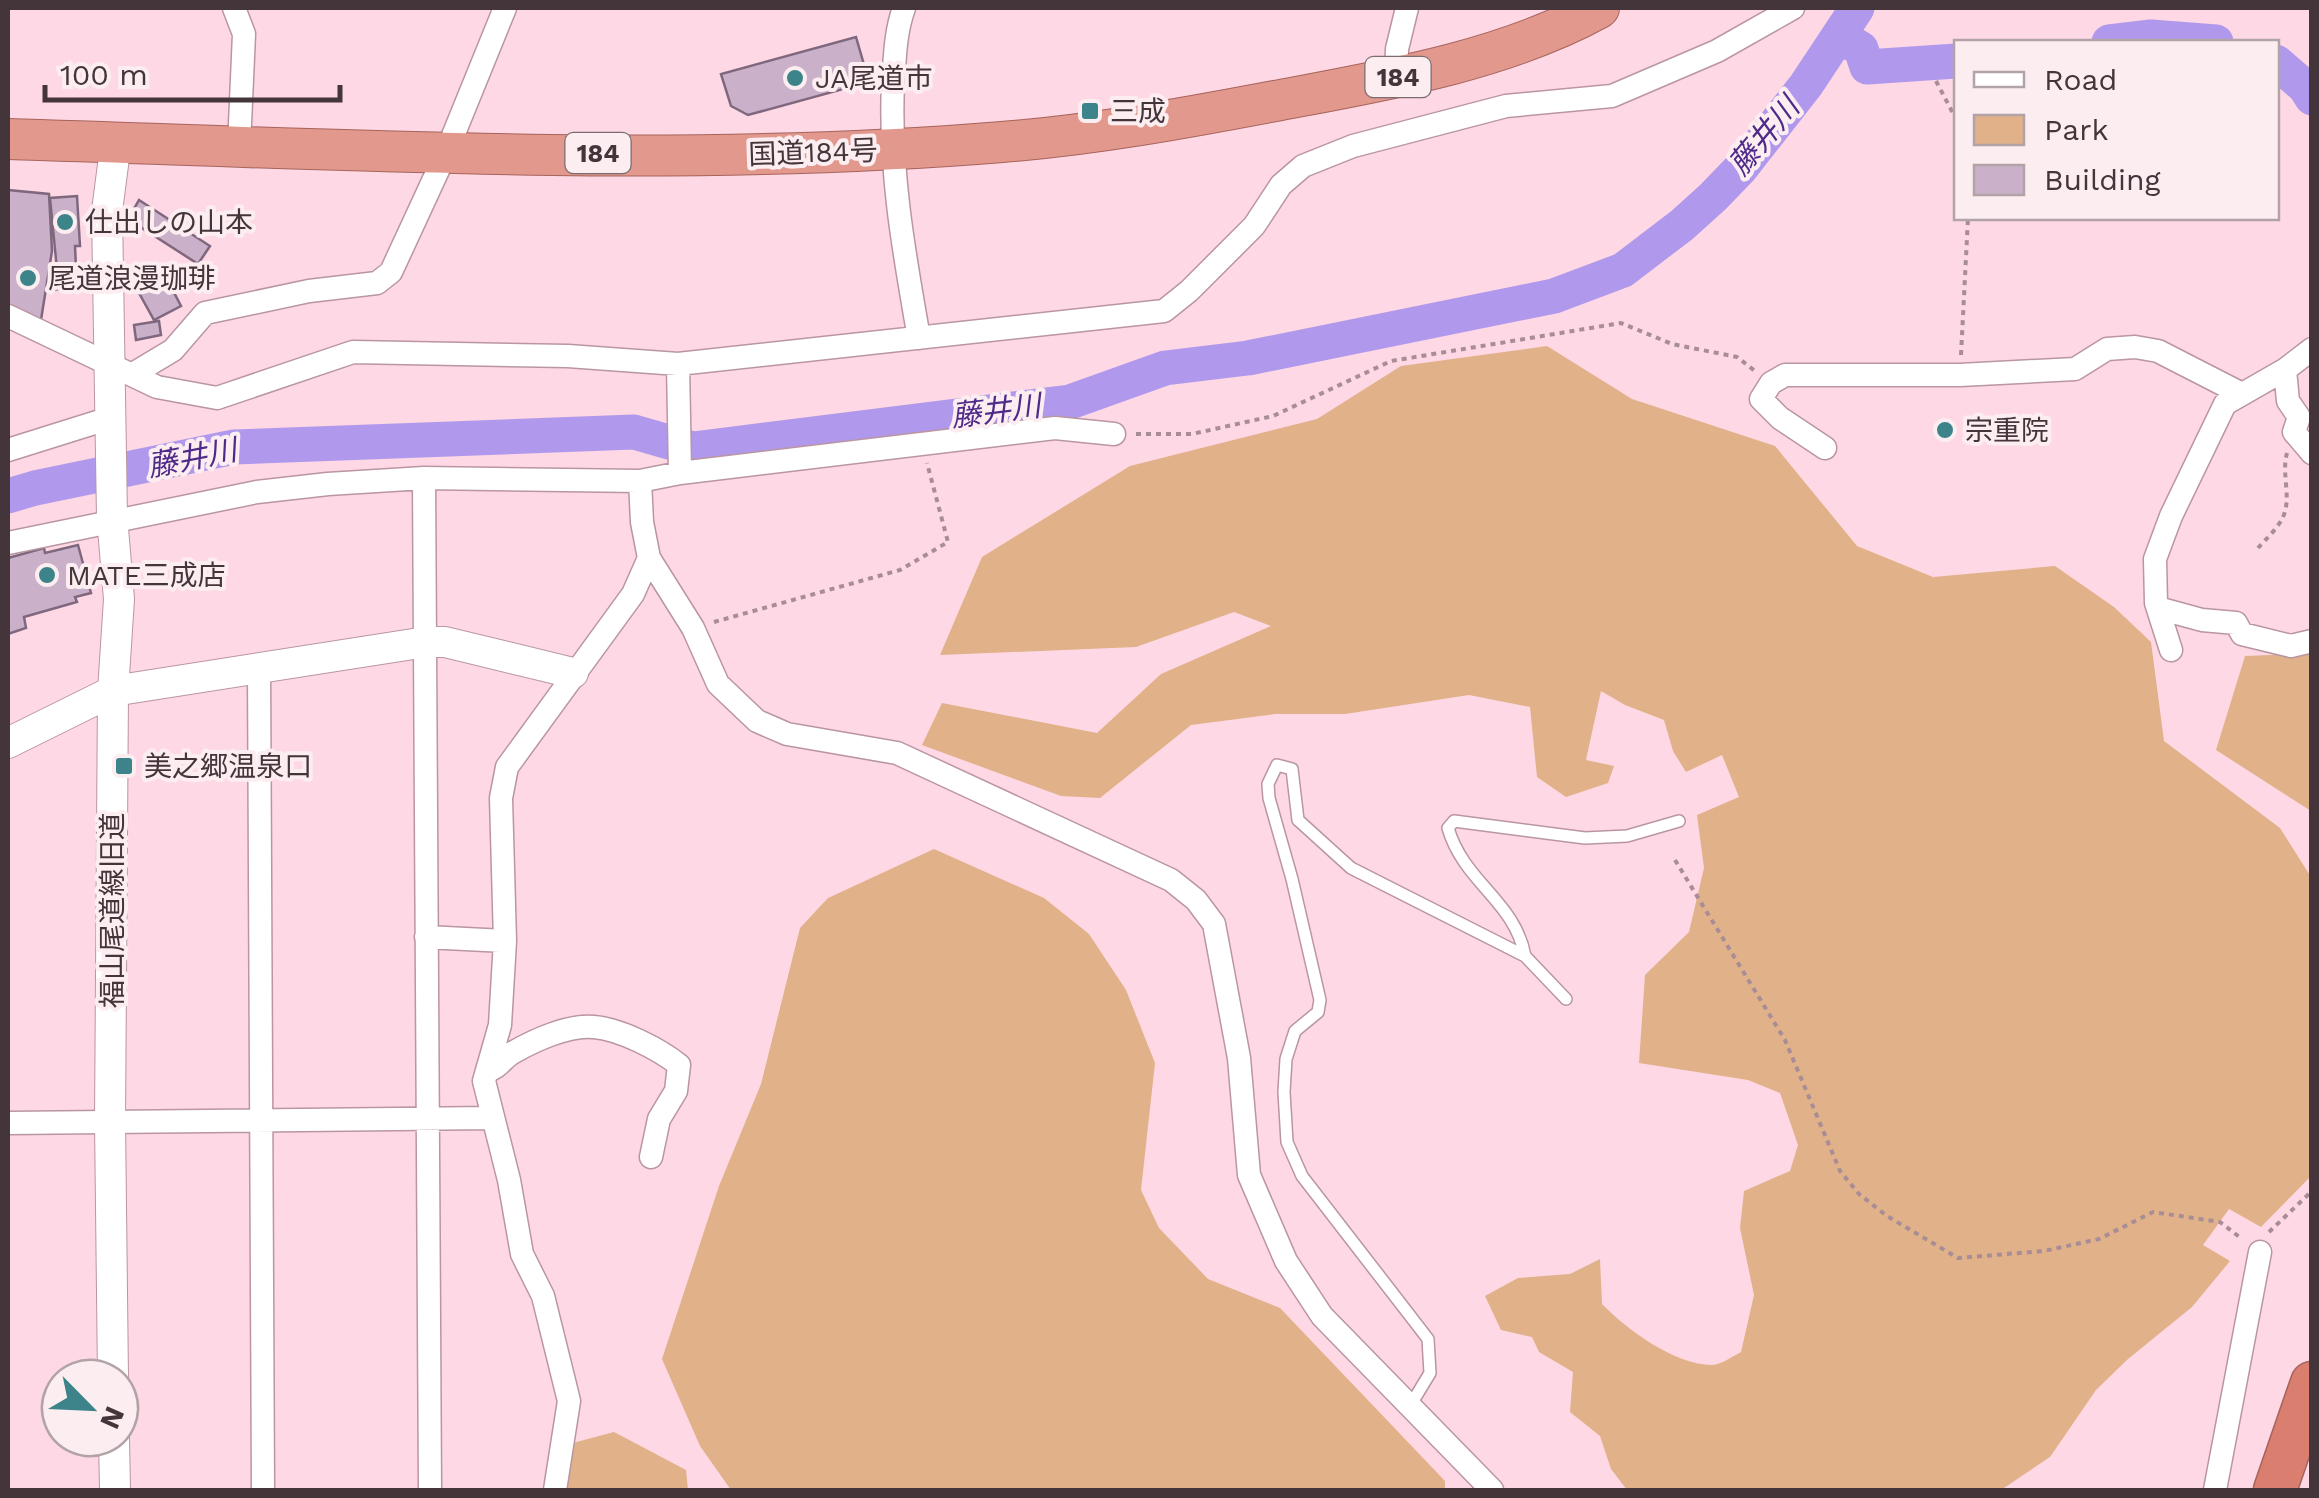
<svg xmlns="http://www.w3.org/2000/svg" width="2319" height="1498" viewBox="0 0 2319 1498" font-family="'Work Sans','Noto Sans JP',sans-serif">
<rect width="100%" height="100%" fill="#fed8e4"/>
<!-- green -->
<path fill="#e1b189" d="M1547,346L1632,399L1775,446L1857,546L1933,577L2055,566L2114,607L2151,642L2164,741L2280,828L2311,877V1176L2261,1227L2229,1209L2203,1245L2230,1261L2192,1307L2128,1359L2096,1390L2050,1457L2001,1490H1627L1611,1469L1600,1436L1570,1412L1573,1372L1539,1352L1532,1337L1501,1330L1485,1296L1518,1278L1570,1274L1600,1259L1602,1304C1626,1329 1675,1365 1712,1365C1721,1365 1733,1356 1741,1352L1754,1295L1740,1228L1744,1191L1790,1171L1798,1145L1780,1093L1748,1080L1639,1063L1645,975L1689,932L1704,868L1697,815L1739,797L1722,755L1686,772L1673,751L1664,720L1625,705L1601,691L1586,760L1614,766L1608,783L1566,797L1537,777L1530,707L1469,695L1345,714H1275L1191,725L1100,798L1061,796L922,745L942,703L1097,733L1161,674L1271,626L1234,612L1136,647L940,655L982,557L1130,466L1317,419L1401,366Z
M2311,642V811L2216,750L2245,656L2297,654Z
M934,849L1044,898L1089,934L1126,990L1155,1063L1141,1190L1159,1228L1208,1279L1280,1308L1445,1481V1490H731L700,1446L662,1359L719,1186L761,1084L800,928L828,898Z
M614,1432L686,1470L688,1490H555L569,1444Z"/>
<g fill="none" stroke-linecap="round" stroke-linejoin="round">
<!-- river -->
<path stroke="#b099ec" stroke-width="35" d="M1840,36L1861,49L1867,67L1956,61
M2109,42L2151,37L2216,42
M2276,62L2305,87L2312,98
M8,496L35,488L234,447L634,432L693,449L1070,402L1165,368L1248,358L1554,296L1623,270L1682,225L1713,197L1741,168L1806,85L1857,8"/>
</g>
<!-- building -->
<path fill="#cab0c9" stroke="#7f687e" stroke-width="2.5" d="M856,37L869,82L748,115L731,106L721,74Z
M8,190L49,194L52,251L41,320L8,305Z
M77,196L80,246H75L77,288L47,290L49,270H57L50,198Z
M139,200L210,246L198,264L128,219Z
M148,276L155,290L169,283L181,306L154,320L134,284Z
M159,321L161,335L136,340L134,325Z
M78,545L91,593L75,597L77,602L24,617L26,628L8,634V558L44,548L45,553Z"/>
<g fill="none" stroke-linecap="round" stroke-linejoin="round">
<defs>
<path id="service" d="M1525,956L1566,999
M1410,1406L1430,1373L1428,1339L1302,1176L1287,1142L1284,1092L1286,1059L1295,1031L1318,1012L1320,1000L1292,879L1269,798L1268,784L1277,765L1292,769L1298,820L1351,868L1525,956C1515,901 1464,883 1448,828L1454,821L1585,838L1627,836L1679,821"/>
<path id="minor" d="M234,8L244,34L239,146
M904,8C895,33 895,57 893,84C889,170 904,253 919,338
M1396,78L1397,49L1407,8
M8,316L157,387L217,398L353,352L568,356L678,364L1164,311L1189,291L1254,226L1281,185L1303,166L1353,146L1506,106L1612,96L1717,51L1793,8
M678,364L680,473
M2285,370L2288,401L2299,417L2294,432L2312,453
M133,374L173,350L205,313L309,291L377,283L391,272L446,153L505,8
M1825,448L1780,418L1761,399L1771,383L1785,375H1960L2075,369L2107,349L2135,347L2158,351L2240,393
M8,450L110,418
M424,478L430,1490
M640,481L642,522L649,558L693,628L718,684L757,721L787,734L897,753L1171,880L1196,900L1214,924L1239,1058L1249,1175L1286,1261L1322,1316L1492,1490
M8,543L257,492L328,484L424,478L640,481L680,473L1055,428L1114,434
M2158,608L2202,620L2236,623L2242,634L2291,646L2312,641
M2171,650L2156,603L2155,559L2171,516L2225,404L2286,369L2312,349
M259,666L263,1490
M426,937L505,941
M487,1071C499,1068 502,1059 512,1053C533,1041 569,1024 594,1027C620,1029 659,1049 679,1065L676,1091L659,1119L651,1157
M8,1123L491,1118
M555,1490L569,1401L543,1296L522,1254L509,1180L484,1081L500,1025L505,941L501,798L507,767L633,594L649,558
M2215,1490L2260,1252"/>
<path id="tertiary" d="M8,743L113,691L426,642H445L573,673
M113,1378L110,1121L113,691L119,599L112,517L107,211L116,142
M114,1438L115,1490"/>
<path id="trunk" d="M8,139C338,149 672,169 1002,142C1093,135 1185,118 1275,101C1382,81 1503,61 1599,8"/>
<path id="motorway" d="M2275,1490L2312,1383"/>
</defs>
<!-- service casing -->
<use href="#service" stroke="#b996a1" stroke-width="14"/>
<!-- minor casing -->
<use href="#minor" stroke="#b996a1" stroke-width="25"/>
<!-- tertiary casing -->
<use href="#tertiary" stroke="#b996a1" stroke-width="32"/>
<!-- trunk casing -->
<use href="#trunk" stroke="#a6645d" stroke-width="42"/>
<!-- motorway casing -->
<use href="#motorway" stroke="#a6645d" stroke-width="45"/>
<!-- path -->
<path stroke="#a98d96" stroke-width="4" stroke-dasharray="5 5" stroke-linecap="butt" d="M1936,81L1956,119
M1961,355L1968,218
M1136,434H1192L1273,416L1391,361L1621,323L1672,344L1737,357L1755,371
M2258,548C2266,539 2278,528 2283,517C2292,497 2281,474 2287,453
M714,622L900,570L948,542L927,463
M1675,860L1785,1040L1840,1171L1859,1194L1887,1216L1958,1258L2044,1251L2099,1239L2153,1212L2220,1222L2242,1239
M2269,1232L2312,1191"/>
<!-- service -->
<use href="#service" stroke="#fff" stroke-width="11"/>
<!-- minor -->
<use href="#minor" stroke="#fff" stroke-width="22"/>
<!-- tertiary -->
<use href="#tertiary" stroke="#fff" stroke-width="30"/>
<!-- trunk -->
<use href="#trunk" stroke="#e2988c" stroke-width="40"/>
<!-- motorway -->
<use href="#motorway" stroke="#da7e70" stroke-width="42"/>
</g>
<!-- markers -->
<g fill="#3c848a" stroke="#fcedf1" stroke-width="4">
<circle cx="795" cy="78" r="10"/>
<rect x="1080" y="101" width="20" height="20" rx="5"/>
<circle cx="65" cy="222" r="10"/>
<circle cx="28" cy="278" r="10"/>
<circle cx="1945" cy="430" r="10"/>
<circle cx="47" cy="575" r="10"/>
<rect x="114" y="756" width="20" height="20" rx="5"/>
</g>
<g text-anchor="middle" stroke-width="8" stroke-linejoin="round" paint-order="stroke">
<!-- shield labels -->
<g fill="#fcedf1" stroke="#7b6c71" stroke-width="2.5">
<rect x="1365.5" y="57" width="65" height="40" rx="8"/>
<rect x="565.5" y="133" width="65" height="40" rx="8"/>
</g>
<g font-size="25" font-weight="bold" fill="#44353a">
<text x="1398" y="86">184</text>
<text x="598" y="162">184</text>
</g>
<!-- poi labels -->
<g font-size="28" fill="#44353a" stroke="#fcedf1" text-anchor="start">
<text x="815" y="88">JA尾道市</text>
<text x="1110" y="121">三成</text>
<text x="85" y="232">仕出しの山本</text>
<text x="48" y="288">尾道浪漫珈琲</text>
<text x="1965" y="440">宗重院</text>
<text x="67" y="585">MATE三成店</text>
<text x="144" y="776">美之郷温泉口</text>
</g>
<!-- street labels -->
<g font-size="28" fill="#44353a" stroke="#fcedf1">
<text transform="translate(813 152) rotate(-2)" y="10">国道184号</text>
<text transform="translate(112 910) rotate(-90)" y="10">福山尾道線旧道</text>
</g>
<!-- water labels -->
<g font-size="30" font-style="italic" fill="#4e2a89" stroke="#fcedf1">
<text transform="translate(1764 136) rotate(-50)" y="10">藤井川</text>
<text transform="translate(996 411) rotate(-7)" y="10">藤井川</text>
<text transform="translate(192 458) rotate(-11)" y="10">藤井川</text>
</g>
</g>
<!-- border -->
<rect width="2319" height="1498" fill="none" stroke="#44353a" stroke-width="20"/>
<!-- legend -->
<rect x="1954" y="40" width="325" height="180" fill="#fcedf1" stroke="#b2a3a8" stroke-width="2.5"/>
<rect x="1974" y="72" width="50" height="15" fill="#ffffff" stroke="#b2a3a8" stroke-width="2.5"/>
<text x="2044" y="90" font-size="30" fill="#44353a">Road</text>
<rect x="1974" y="115" width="50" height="30" fill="#e1b189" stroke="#b2a3a8" stroke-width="2.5"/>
<text x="2044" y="140" font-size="30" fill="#44353a">Park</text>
<rect x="1974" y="165" width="50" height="30" fill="#cab0c9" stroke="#b2a3a8" stroke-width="2.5"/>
<text x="2044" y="190" font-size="30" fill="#44353a">Building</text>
<!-- north arrow -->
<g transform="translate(90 1408) rotate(114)"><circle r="48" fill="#fcedf1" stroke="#b2a3a8" stroke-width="2.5"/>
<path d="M0-8L18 38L0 25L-18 38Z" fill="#3c848a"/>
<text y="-15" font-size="28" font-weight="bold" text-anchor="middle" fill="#44353a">N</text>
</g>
<!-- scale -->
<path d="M45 85v15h295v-15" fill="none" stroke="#44353a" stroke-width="5"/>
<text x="60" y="85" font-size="30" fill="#44353a" stroke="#fcedf1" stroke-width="8" paint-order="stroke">100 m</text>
</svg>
